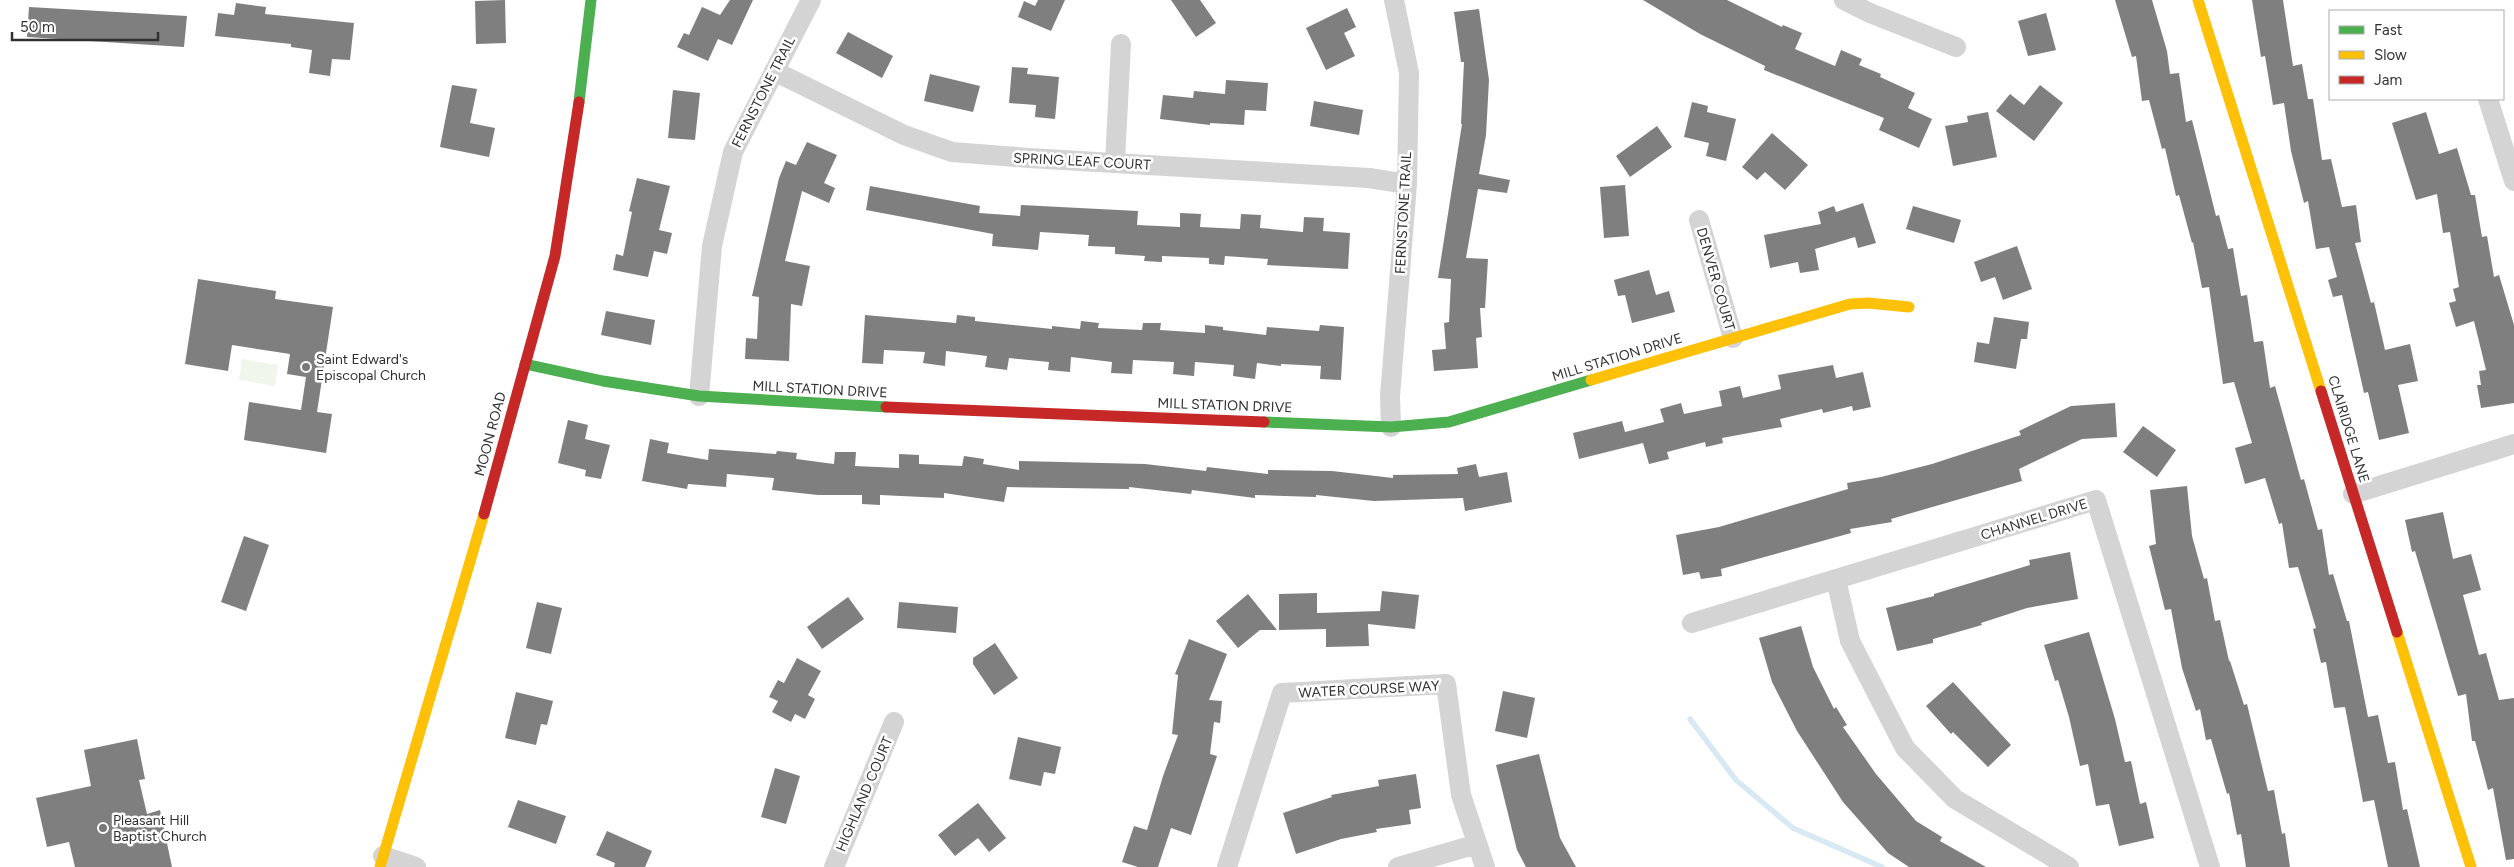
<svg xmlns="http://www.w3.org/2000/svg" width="2514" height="867" viewBox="0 0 2514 867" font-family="Figtree,sans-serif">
<rect width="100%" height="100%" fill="#fff"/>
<!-- green -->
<path fill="#f1f6ec" d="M242,359L278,365L275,386L239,380Z"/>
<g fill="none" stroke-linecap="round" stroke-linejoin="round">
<!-- stream -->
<path stroke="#d8e9f4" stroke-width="5.5" d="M1690,719L1736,780L1793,828L1882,867"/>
</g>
<!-- building -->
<path fill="#7f7f7f" d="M505,0L506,43L476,44L475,1Z
M730,0H753L732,45L718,39L708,61L677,47L684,33L689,35L702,7L720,15Z
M1038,0H1065L1051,31L1018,17L1024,1L1035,6Z
M1171,0H1200L1216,23L1196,37Z
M1643,0H1727L1782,27L1783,25L1802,33L1795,49L1835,66L1841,50L1862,59L1859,65L1881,74L1880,77L1915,93L1908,108L1932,119L1919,148L1879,130L1884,118L1764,70L1765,66L1700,34Z
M2115,0H2152L2167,51L2170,74L2179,73L2186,122L2192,120L2216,216L2219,215L2228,249L2233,248L2241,296L2247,295L2254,342L2263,341L2270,388L2275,386L2301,480L2304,479L2318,530L2322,529L2329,575L2333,574L2347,621H2349L2368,717L2378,715L2388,763L2395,762L2403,810L2407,809L2420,867H2388L2374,800L2363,802L2345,707L2334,708L2326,662L2321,663L2313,629L2316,628L2298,567L2289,568L2282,523L2279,524L2265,478L2245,484L2235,448L2252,443L2234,382L2223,384L2209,287L2202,288L2193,242L2192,243L2179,195L2176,196L2165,148L2162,149L2149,100L2142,101L2136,56L2132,57Z
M2252,0H2283L2293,66L2302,64L2308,99H2313L2322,160L2331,159L2342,207L2356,205L2361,242L2355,243L2371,303L2374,302L2385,350L2410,344L2418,381L2398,385L2409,433L2379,440L2368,392L2364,393L2342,295L2333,297L2328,280L2337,277L2329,247L2316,249L2308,201L2304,203L2291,151L2284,103L2273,105L2265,56L2261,57Z
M236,3L266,7L265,14L354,23L350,60L332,59L330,76L309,73L312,50L291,47V44L215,36L218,13L234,15Z
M29,7L187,16L184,47L27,37Z
M1347,8L1356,27L1344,33L1355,56L1326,70L1306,28Z
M1479,9L1489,80L1486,135L1479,174L1510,180L1507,193L1478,189L1466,258L1488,259L1485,308H1480L1482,337L1476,338L1478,368L1434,371L1432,350L1446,349L1444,323L1449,322L1451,279L1438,278L1462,124H1461L1464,62H1461L1454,12Z
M2046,13L2056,50L2028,56L2018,21Z
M848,32L893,56L882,78L836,53Z
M1012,67L1028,68L1027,74L1059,77L1055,119L1035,117L1036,105L1009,103Z
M930,74L980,86L973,112L924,101Z
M1226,80L1268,83L1266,111L1245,110L1244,125L1210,123V125L1160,119L1163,95L1193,98L1194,91L1225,94Z
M452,85L477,89L470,123L495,128L489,157L440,147Z
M2040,85L2063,103L2034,141L1996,111L2010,94L2024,105Z
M673,90L700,93L695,140L668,138Z
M1314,101L1363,110L1359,135L1310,126Z
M1692,102L1708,106L1707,112L1736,119L1726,161L1706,156L1709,143L1684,137Z
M1988,112L1997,157L1953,166L1945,126L1968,122L1967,116Z
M2426,112L2439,154L2457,148L2471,195H2475L2482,237L2487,236L2494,277L2499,275L2514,325V403L2481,408L2477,385H2481L2479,371L2486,370L2474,321L2456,327L2449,303L2456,301L2453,289L2459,287L2450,232L2443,233L2437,194L2416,200L2392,123Z
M1657,126L1672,147L1630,177L1616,156Z
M1772,133L1808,165L1785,190L1765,172L1757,180L1742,167Z
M807,142L837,155L824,183L835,188L829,203L802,191L785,261L810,266L802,306L791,304L789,361L745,359L746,338L757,339L759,297L752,296L779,178L786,161L796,165Z
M637,178L670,186L659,230L672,233L667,254L654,251L648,277L613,270L616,254L623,256L632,212L629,211Z
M1625,185L1629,236L1604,238L1600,187Z
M870,186L980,206L979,213L1020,216L1021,205L1138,211L1137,225L1180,227V213L1201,214L1200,227L1240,229L1241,214L1261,215L1260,228L1303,232L1304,217L1324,218L1323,231L1350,233L1348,269L1267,265L1268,259L1225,256L1224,265L1209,264V258L1162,256V262L1144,261L1145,256L1115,254V247L1088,246L1089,235L1040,232L1038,250L992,246L993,234L866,210Z
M1863,203L1876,243L1858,248L1855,237L1815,249L1819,270L1800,273L1798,262L1770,268L1764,235L1821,224L1818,212L1834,206L1836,212Z
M1913,206L1961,220L1954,243L1906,229Z
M2017,246L2032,289L2003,300L1995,277L1981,282L1974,262Z
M1649,270L1656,295L1669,291L1675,312L1632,323L1625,295L1618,296L1614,280Z
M198,279L276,291L275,299L333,307L317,412L332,414L326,453L244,440L249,402L301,410L306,377L287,374L290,354L232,345L228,371L185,364Z
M606,311L655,320L651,345L601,335Z
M865,315L956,323L957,315L975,317V321L1052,329V326L1080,329L1081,321L1099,323L1098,328L1142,330L1143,323H1161L1160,330L1205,333V325L1223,327V330L1266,335L1267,327L1319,331L1320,325L1344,327L1341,380L1320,379L1321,366L1281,364V366L1257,363L1255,379L1233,376L1234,365L1195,362L1194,376L1173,374L1174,362L1133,360L1132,374L1111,373L1112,362L1071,357L1070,372L1048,370L1049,362L1009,358L1007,370L985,367L987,356L946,351L945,366L923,363L925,352L884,350L883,364L862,363Z
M1994,317L2029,322L2027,339H2021L2016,369L1974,362L1977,342L1989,344Z
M1833,365L1836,378L1863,372L1871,407L1853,411L1852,406L1823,413L1822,409L1780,419L1782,427L1722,438L1723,443L1706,447L1705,442L1667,452L1669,459L1649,464L1643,443L1579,459L1573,433L1622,421L1625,432L1664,422L1660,409L1681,403L1684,414L1722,406L1719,391L1740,386L1743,398L1781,389L1778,375Z
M2115,403L2117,437L2082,439L2019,469L2022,481L1891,519L1892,522L1850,529L1851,533L1721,569L1722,576L1701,579L1699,572L1683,575L1676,535L1719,527L1848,489L1847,483L1881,477L1932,464L2021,435L2019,431L2071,406Z
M568,420L588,425L585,439L610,445L601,479L585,476L586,470L558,463Z
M2143,426L2176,450L2157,477L2123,452Z
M650,439L669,443L667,453L708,460L709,449L776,454L777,451L797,453L796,459L834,464L835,452H856L855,466L899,468V454L919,455V464L962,466L964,456L984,459L983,464L1019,470V461L1145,464L1206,471L1207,467L1268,474V470L1332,471L1393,478V475L1458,474L1457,468L1476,464L1479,477L1507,472L1512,502L1465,511L1463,498L1374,501L1316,495V497L1255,495V498L1192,490L1191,494L1129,487V489L1007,487L1004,502L944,493V498L880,495V505L862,504V495H818L772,490L774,478L727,474L726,487L688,484L687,489L642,481Z
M2187,486L2192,536L2204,579L2207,578L2215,621L2220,620L2229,661H2230L2244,705L2247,704L2268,791L2274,790L2282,834L2285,833L2290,867H2246L2241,834L2237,835L2229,793L2227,794L2211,739L2206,740L2200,709L2196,711L2182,668L2171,609L2165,610L2149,546L2156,544L2150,490Z
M2443,512L2453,559L2471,554L2481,590L2463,595L2479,655L2486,653L2499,700L2514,698V859L2506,860L2493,788L2488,790L2475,741H2472L2466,694L2458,696L2415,551L2412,552L2405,520Z
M244,536L269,545L246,611L221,602Z
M2070,552L2078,599L2027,608L1981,623L1982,625L1933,639V643L1897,651L1886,608L1934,596V594L2030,565L2029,560Z
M1382,591L1419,595L1415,629L1368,624L1369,646L1326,647V629L1279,630V594L1317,593V613L1380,611Z
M1248,594L1277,630H1260L1238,648L1216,621Z
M848,597L864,619L822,649L807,627Z
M537,602L562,608L551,654L526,648Z
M899,602L958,607L956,633L897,628Z
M1801,626L1813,667L1834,709L1836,707L1847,725L1843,727L1876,774L1916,821L1942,837L1940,841L1986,867H1909L1888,853L1843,802L1797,731L1772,682L1759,638Z
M2089,632L2115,719L2125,762L2131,761L2140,804L2146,802L2154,838L2119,846L2109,804L2096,806L2088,764L2080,766L2069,717L2058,680L2055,681L2044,645Z
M1189,639L1227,654L1209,700L1222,701L1220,723L1214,722L1210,754L1217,756L1191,835L1171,828L1158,867H1138L1122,862L1134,826L1147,830L1163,776L1178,735L1172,734L1178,675L1175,674Z
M995,643L1018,678L994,695L973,664V658Z
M797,658L821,671L808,695L815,699L805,719L795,714L791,722L772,712L778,701L769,697L778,680L784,683Z
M1953,682L2011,745L1988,767L1953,732L1951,734L1926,706Z
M1503,691L1535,698L1527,738L1495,731Z
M516,692L553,701L547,725L541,724L536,745L505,738Z
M1018,737L1061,747L1055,774L1044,772L1041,786L1009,779Z
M137,739L145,779L139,780L147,814L160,810L172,867H75L69,842L47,847L36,798L91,786L84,750Z
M1539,754L1560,838L1576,867H1526L1517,850L1496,765Z
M775,768L800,776L786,824L761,817Z
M1416,774L1421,808L1409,810L1411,824L1376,829L1377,832L1341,839L1296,854L1283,813L1332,797L1331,795L1379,786L1378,780Z
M518,800L566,816L556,844L508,827Z
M978,803L1006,838L989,852L978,838L955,856L938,835Z
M607,831L652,851L645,867H614L615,863L596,855Z"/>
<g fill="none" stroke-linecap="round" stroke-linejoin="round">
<!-- street -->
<path stroke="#d4d4d4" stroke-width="20" d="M1844,0L1870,13L1956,47
M774,71L904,135L952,152L1029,158L1369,178L1407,184
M2488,99L2514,181
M1115,162L1121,44
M1699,220L1733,338
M699,396L712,246L733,152L811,0
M1391,427L1390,396L1407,184L1409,73L1394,0
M2353,494L2514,444
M1836,579L1850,641L1905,748L1955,799L2069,867
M1692,623L2096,500L2210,867
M383,856L416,867
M834,867L894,722
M1227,867L1282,693L1446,684L1461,795L1485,867
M1398,867L1477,844"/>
<!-- fast -->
<path stroke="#4caf50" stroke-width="11" d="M579,102L591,0
M525,364L603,381L699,396L886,407
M1264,422L1391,427L1449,422L1591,380"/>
<!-- slow -->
<path stroke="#ffc107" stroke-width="11" d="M2198,0L2321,391
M1591,380L1850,304L1868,303L1909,307
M2397,632L2471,867
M380,867L484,514"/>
<!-- jam -->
<path stroke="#c62828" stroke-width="11" d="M2321,391L2397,632
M886,407L1264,422
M484,514L555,256L579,102"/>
</g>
<!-- markers -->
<g fill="#787878" stroke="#fff" stroke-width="2">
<circle cx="306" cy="367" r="5"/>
<circle cx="103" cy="828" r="5"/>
</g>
<g text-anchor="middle" stroke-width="5" stroke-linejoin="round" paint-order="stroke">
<!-- street labels -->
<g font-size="14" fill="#303030" stroke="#fff">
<text transform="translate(763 92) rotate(-63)" y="5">FERNSTONE TRAIL</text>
<text transform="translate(1082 161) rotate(3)" y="5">SPRING LEAF COURT</text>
<text transform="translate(1403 213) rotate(-87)" y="5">FERNSTONE TRAIL</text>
<text transform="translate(1716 279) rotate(74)" y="5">DENVER COURT</text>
<text transform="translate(1617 357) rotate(-17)" y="5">MILL STATION DRIVE</text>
<text transform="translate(820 389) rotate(3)" y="5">MILL STATION DRIVE</text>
<text transform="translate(1225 405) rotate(2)" y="5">MILL STATION DRIVE</text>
<text transform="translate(2349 429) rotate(73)" y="5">CLAIRIDGE LANE</text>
<text transform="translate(490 434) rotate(-75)" y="5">MOON ROAD</text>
<text transform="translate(2034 519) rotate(-17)" y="5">CHANNEL DRIVE</text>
<text transform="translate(1369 689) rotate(-3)" y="5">WATER COURSE WAY</text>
<text transform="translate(864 794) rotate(-67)" y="5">HIGHLAND COURT</text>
</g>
<!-- poi labels -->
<g font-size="14" fill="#303030" stroke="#fff" text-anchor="start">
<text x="316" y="364">Saint Edward's<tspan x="316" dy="16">Episcopal Church</tspan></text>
<text x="113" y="825">Pleasant Hill<tspan x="113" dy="16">Baptist Church</tspan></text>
</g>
</g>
<!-- legend -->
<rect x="2329" y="10" width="175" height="90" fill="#ffffff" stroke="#acacac"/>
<rect x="2339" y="26" width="25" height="8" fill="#4caf50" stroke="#acacac"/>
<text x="2374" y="35" font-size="15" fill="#303030">Fast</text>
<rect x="2339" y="51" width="25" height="8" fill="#ffc107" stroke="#acacac"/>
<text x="2374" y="60" font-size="15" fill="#303030">Slow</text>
<rect x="2339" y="76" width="25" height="8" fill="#c62828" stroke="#acacac"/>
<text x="2374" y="85" font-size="15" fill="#303030">Jam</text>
<!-- scale -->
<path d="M12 32v8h146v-8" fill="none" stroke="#303030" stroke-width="2.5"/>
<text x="20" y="32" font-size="15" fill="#303030" stroke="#ffffff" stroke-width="4" paint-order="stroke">50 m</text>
</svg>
